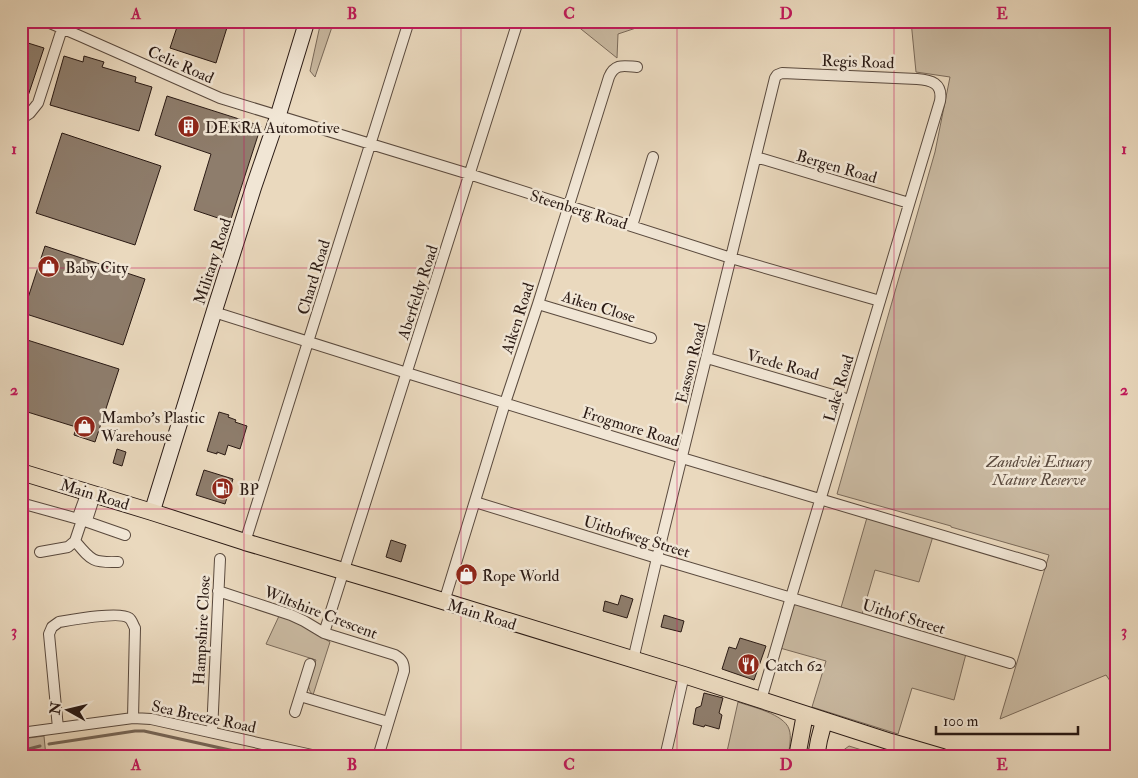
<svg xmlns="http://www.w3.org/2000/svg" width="1138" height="778" viewBox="0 0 1138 778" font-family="'IM FELL Double Pica',serif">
<rect width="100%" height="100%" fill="#ead9be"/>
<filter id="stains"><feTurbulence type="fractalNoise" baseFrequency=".004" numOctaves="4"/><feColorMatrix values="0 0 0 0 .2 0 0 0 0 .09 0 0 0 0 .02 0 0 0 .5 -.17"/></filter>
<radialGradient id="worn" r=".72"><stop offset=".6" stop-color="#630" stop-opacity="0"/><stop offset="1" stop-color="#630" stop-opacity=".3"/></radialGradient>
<!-- green -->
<path fill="#c9b9a1" stroke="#7a6a5a" d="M321,21H334L315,77L310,71Z
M571,21H652L648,24L618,34L617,58Z
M911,21H1117V691L1106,675L1000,719L1049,555L951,527V526L837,494L935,152L950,77L916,72Z
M868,514L934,533L919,582L875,570L861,618L967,650L954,700L912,688L898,734L812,707L826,661L780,648L791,607L798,603L840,611Z
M279,616L294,621L330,642L313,695C303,686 312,671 316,660L266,644Z
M738,702C752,707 784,714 789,729C792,737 789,749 788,757H719L720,755L726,756Z
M44,736L46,757H21V739Z
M849,746L884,757H834Z"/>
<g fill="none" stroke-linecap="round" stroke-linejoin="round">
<!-- stream -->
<path stroke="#766657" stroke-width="3" d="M49,744L135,731H144L261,757
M21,751L40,746"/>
</g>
<!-- building -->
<path fill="#8e7d6c" stroke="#2a1a14" d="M179,21H229L216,63L170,48Z
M28,43L44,48L24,108L21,111V63Z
M64,56L83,62L84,56L104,62L102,67L136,77L135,82L152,87L139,131L50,105Z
M167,96L261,126L230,222L194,210L211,154L155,135Z
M62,133L161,166L135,245L36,213Z
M45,246L145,279L123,345L23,313Z
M21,338L119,369L95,442L74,435L76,427L21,410Z
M219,412L229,415L228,417L236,420L235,422L247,426L240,449L228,445L225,455L217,452V454L207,451Z
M117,449L126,452L122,466L113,463Z
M204,470L233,479L225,504L196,495Z
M391,540L406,545L401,562L386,557Z
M621,595L633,599L627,618L603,611L605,601L618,605Z
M664,615L684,621L681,632L661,627Z
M740,638L766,646L754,680L722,669L729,647L736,649Z
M704,693L723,698L719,713L722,715L719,729L705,725L704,727L693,724L696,708L701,706Z"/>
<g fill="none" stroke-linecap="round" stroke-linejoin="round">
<defs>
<path id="street" d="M45,21L80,36L220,98L469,174L731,258L880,301
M21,118L24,117L30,113L38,103L62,29
M756,157L909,203
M632,226L653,157
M538,304L651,338
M214,312L407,373L682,458L1041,565
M707,358L850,400
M87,492L79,514L82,520L75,541C91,560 92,563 118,562
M475,502L657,558L1010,663
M28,505L82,520L125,535
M82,520L88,517L95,495
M245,542L409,21
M40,552L68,547L75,541
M218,591L291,615L304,621L324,633L395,655C402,659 404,663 404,671L378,757
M444,602L505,403L538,304L609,77C615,63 624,66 637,67
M324,633L518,21
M633,660L657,558L775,78L777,75L782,73L917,79C931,80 943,83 940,101L789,604L761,700
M300,696L388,722
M295,712L310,664
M58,728L49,634L52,627L59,622C71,620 120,611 129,618C132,620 133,625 135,628L133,718
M212,732L220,559
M21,733L133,718L151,719L321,757
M665,757L684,675"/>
<path id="secondary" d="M152,512L214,312L254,186L278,116L307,21"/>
<path id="primary" d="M21,472L152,512L245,542L394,586L684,675L891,742L942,757
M797,757L805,714
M816,757L819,740L824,721"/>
</defs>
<!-- street casing -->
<use href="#street" stroke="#5a4a3e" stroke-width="12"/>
<!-- secondary casing -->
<use href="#secondary" stroke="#2a1a14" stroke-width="17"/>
<!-- primary casing -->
<use href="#primary" stroke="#2a1a14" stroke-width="18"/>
<!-- street -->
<use href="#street" stroke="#f1e6d5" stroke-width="10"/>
<!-- secondary -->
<use href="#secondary" stroke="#f1e6d5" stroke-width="15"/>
<!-- primary -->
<use href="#primary" stroke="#ead9be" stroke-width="16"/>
</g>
<!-- grid -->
<path fill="none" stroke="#c2185b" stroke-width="1" stroke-opacity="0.55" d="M244,21V757M461,21V757M677,21V757M894,21V757M21,268H1117M21,509H1117"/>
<!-- icons -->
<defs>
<symbol id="building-disc" viewBox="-11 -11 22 22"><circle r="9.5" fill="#8f2418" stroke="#f1e6d5"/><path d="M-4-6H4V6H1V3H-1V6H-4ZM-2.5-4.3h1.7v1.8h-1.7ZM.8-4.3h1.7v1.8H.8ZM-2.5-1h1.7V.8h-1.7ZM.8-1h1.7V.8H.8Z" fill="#fff"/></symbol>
<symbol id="shop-disc" viewBox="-11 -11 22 22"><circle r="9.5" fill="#8f2418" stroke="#f1e6d5"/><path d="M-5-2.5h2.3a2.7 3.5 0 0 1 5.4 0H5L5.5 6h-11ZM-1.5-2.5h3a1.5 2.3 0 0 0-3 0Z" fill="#fff"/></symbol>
<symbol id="fuel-disc" viewBox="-11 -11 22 22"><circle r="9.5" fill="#8f2418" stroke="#f1e6d5"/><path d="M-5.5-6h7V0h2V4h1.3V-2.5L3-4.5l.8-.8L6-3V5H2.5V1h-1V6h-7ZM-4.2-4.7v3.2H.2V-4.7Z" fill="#fff"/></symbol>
<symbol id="restaurant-disc" viewBox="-11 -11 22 22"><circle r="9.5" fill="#8f2418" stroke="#f1e6d5"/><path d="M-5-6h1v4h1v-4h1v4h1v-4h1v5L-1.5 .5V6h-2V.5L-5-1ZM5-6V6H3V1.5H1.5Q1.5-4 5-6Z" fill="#fff"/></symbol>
</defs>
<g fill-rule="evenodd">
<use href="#building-disc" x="176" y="114" width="25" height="25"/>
<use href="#shop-disc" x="36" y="254" width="25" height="25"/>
<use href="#shop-disc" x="72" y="414" width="25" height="25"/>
<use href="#fuel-disc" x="210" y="476" width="25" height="25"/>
<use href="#shop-disc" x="454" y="562" width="25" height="25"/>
<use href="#restaurant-disc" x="736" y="652" width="25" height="25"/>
</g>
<g text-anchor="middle" stroke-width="5" stroke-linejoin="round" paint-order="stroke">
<!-- street labels -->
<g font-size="16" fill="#2a1a14" stroke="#f1e6d5">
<text transform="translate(858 61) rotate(2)" y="6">Regis Road</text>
<text transform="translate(181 64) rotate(24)" y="6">Celie Road</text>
<text transform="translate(837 166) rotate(16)" y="6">Bergen Road</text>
<text transform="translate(579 209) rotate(17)" y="6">Steenberg Road</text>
<text transform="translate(212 261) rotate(-72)" y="6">Military Road</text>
<text transform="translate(313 277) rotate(-73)" y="6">Chard Road</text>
<text transform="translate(417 292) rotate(-72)" y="6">Aberfeldy Road</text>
<text transform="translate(599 306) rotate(17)" y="6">Aiken Close</text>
<text transform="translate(517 318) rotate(-72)" y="6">Aiken Road</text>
<text transform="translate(690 363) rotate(-76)" y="6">Easson Road</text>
<text transform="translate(783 364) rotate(16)" y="6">Vrede Road</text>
<text transform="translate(838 388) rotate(-73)" y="6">Lake Road</text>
<text transform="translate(631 426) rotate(17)" y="6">Frogmore Road</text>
<text transform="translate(95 494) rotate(17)" y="6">Main Road</text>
<text transform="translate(637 536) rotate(17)" y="6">Uithofweg Street</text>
<text transform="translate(321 612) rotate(21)" y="6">Wiltshire Crescent</text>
<text transform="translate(482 614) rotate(17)" y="6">Main Road</text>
<text transform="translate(904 616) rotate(17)" y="6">Uithof Street</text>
<text transform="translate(201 630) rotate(-87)" y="6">Hampshire Close</text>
<text transform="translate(204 716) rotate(12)" y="6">Sea Breeze Road</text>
</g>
<!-- poi labels -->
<g font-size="16" fill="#2a1a14" stroke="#f1e6d5" text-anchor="start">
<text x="205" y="133">DEKRA Automotive</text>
<text x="65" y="273">Baby City</text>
<text x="101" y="423">Mambo's Plastic<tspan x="101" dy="18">Warehouse</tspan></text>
<text x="239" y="495">BP</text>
<text x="482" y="581">Rope World</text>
<text x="765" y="671">Catch 62</text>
</g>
<!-- park labels -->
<g font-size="16" font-style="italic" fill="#5a4a3e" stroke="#f1e6d5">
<text x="1039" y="467">Zandvlei Estuary<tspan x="1039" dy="18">Nature Reserve</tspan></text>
</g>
</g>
<!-- margin -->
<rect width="1138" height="778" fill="none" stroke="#ead9be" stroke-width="55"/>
<!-- north arrow -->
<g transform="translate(68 710) rotate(278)" stroke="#f1e6d5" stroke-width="4" paint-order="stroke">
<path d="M0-4L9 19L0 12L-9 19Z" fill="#2a1a14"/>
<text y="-8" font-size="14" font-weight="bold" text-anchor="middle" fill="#2a1a14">N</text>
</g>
<!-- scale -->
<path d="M936 726v8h142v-8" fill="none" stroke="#2a1a14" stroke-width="2.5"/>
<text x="943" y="726" font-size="15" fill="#2a1a14" stroke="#f1e6d5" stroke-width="4" paint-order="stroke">100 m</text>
<rect x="28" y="28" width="1082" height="722" fill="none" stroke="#c2185b" stroke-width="2"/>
<g font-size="16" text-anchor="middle" font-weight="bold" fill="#c2185b">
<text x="136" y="19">A</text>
<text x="352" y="19">B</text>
<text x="569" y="19">C</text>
<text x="786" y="19">D</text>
<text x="1002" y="19">E</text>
<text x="14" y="154">1</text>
<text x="1124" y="154">1</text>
<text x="14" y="395">2</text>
<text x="1124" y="395">2</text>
<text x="14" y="636">3</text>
<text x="1124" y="636">3</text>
<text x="136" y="770">A</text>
<text x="352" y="770">B</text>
<text x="569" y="770">C</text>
<text x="786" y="770">D</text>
<text x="1002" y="770">E</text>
</g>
<rect width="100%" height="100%" filter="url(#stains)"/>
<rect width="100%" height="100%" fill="url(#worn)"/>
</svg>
